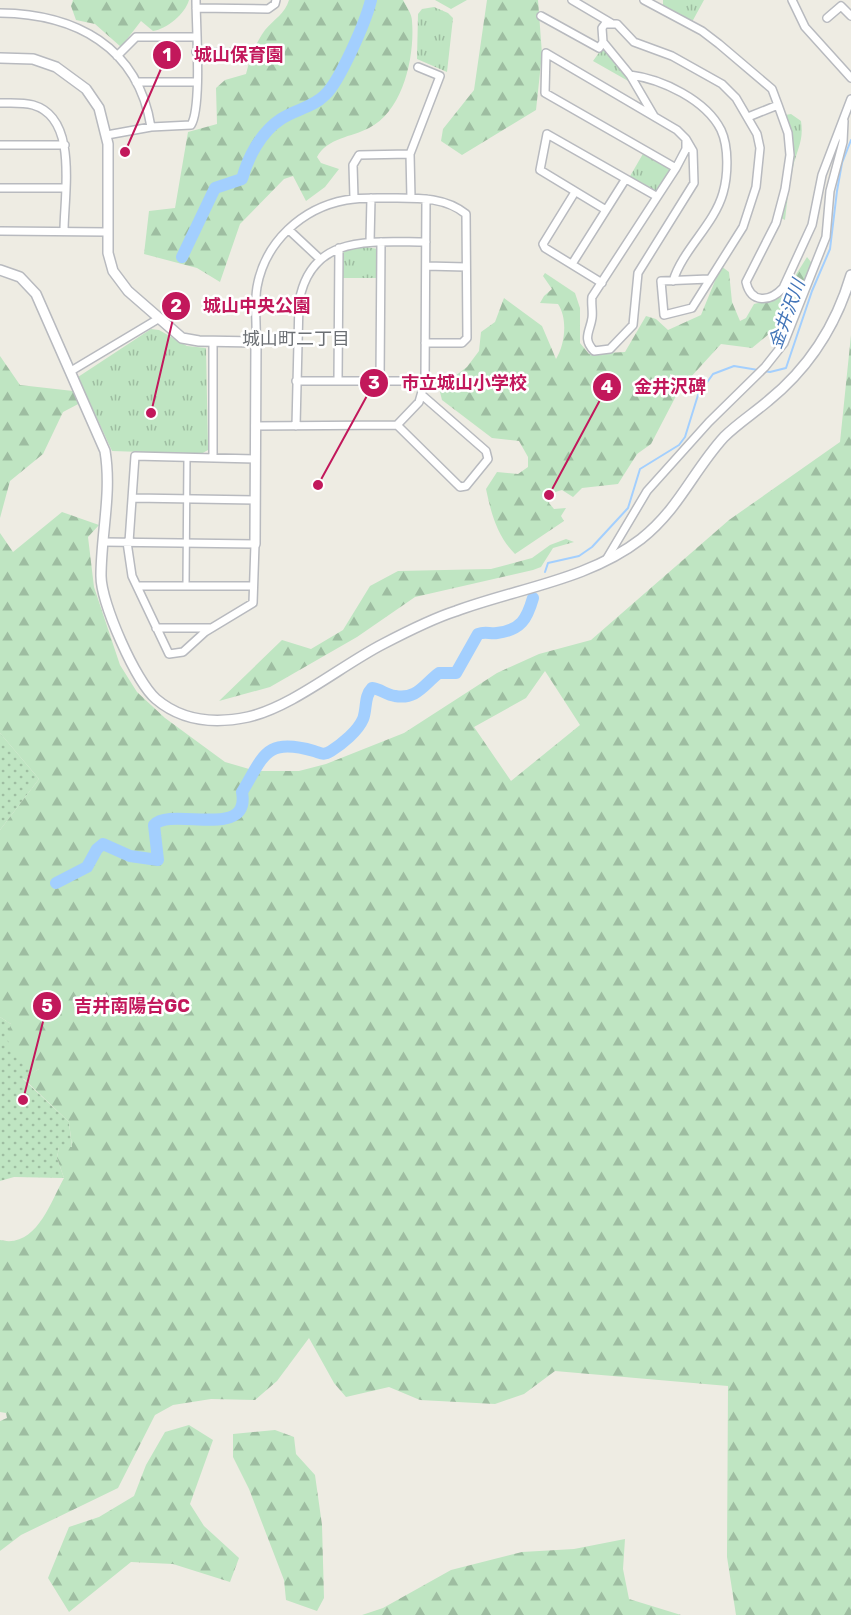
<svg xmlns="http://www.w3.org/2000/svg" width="851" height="1615" viewBox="0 0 851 1615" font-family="Rubik,'Noto Sans JP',sans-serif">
<defs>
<pattern id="grass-dots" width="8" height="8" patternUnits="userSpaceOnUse" patternTransform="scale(1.5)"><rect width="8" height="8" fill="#bfe5c2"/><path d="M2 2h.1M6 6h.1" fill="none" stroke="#9ebda1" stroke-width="1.8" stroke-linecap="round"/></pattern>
<pattern id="forest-firs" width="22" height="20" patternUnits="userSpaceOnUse" patternTransform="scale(1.5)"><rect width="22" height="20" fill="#bfe5c2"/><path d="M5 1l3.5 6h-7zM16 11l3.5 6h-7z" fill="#9ebda1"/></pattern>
<pattern id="park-tufts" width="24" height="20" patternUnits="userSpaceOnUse" patternTransform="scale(1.5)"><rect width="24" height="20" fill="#bfe5c2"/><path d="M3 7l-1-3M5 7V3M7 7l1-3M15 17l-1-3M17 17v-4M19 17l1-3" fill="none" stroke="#9ebda1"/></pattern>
</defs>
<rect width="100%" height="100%" fill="#eeece3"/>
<!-- grass -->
<path fill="url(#grass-dots)" d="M0,733L39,779L0,830Z
M0,1017L11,1024L39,1069L23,1079L69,1122L72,1148L59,1147L57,1158L64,1178L14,1177L0,1181Z"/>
<!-- forest -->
<path fill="url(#forest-firs)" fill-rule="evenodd" d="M73,0H189C185,14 167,29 153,31L141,21L121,47L95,24L76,20L71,6Z
M289,0H403C406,6 412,14 412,21C415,57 403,111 369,128C352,137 327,138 317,157L321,163L339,169L325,187L306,201L293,176L284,179L240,224L220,282L197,268L144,254L149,211L175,208L188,132L217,124L216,88L225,80L246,74C250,58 255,44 265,30C274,19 285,14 289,0Z
M435,0H467L451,9Z
M487,0H538L542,54L536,110L462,155L441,141L443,129L474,90Z
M807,257L815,267L802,299L787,319L752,348L721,344L689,379L670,374V382L676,396L651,444L637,454L618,484L582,488L573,497L562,490L552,493L549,503L554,509L566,508L561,516L564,521L515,554C497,536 491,513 486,489L497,472L518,474L528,467V457L519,441L492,438L442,400L439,388L467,367L479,351L481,332L495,322L504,298L542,326L556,359C565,344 568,319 558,304L540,303L544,296L552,289L543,276L545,273L575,293L580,308V343L589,354L625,352L646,316L656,319L668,330L701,315L721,266L729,272L732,302L740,321L746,318L754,304L782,297Z
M851,335V1615H736L727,1557L728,1386L555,1371L524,1394L495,1404L420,1400L389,1387L346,1397L334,1383L309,1338L277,1381L255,1400L211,1399L173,1405L155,1415L118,1488L21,1535L0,1551V1421L7,1418L6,1413L0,1412V1240C36,1249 50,1203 64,1178L57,1158L59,1147H72L69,1122L23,1078L39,1069L19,1062L6,1037L11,1024L0,1017V830L39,779L0,733V533L13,552L62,512L99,525L88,537L94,587L120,665L137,692L165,718L225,762L256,771H299L326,764L404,733L497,673L539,654L591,640L729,520L840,442ZM545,671L580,725L511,781L474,727L526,698Z
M0,356L20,385L82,392L84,401L63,412L43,454L10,481L0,518Z
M566,539L574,542L553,548L541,567L533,570L415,597L357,637L270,687L219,701L282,640L311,649L343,630L370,586L398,571L491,569L532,558L550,545Z
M189,1425L213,1440L190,1504L204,1526L239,1558L230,1582L173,1564L131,1562L69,1612L48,1578L69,1527L99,1517L134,1496L146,1465L165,1432Z
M275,1430L294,1437L296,1454L315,1475L322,1525L324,1598L317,1611L286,1600L284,1580L249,1489L233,1457V1434Z
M625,1539L623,1569L629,1599L681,1615H362L383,1608L451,1570L522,1552L574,1549Z"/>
<!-- park -->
<path fill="url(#park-tufts)" d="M663,0H704L692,22L663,7Z
M434,7L448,13L453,18L447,72L417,59L418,14L422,9Z
M603,47L621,67L630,82L593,61Z
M791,114L801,121C804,141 797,149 793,167C789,185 787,202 785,220L781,218C791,185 797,148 785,115Z
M644,152L669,167L670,170L656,192L629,178Z
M366,247L378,249L377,278H342V254L345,250Z
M151,329L159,330L187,346L206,348L208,450L201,454L112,451L78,377Z"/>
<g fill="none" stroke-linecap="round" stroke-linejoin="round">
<!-- stream -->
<path stroke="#a3cffe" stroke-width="2" d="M545,572L548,563L579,556L592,547L628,508L640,469L679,445L685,437L698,395L713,374L734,366L770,372L786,368L812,291L830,249L837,191L842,163L851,140"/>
<!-- river -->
<path stroke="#a3cffe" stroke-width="12" d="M182,257L215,188L242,179C248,157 261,132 281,119C296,109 312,108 325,95C340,81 366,21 371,0
M56,883L87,867L97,849L103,844L130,856L158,860L154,825C171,806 251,841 242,792C264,756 265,737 314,751C321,753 323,756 331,751C342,744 358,731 363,719C367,709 364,696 372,688C381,689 386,695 395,696C417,700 424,684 439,673H456L478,634C485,631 490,634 497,633C521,630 527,619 533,598"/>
<defs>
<path id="pedestrian" d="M186,586L187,457"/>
<path id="minor" d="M572,0L611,23
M644,0L702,31L719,44L772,89L778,105
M792,0L805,27L851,78
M196,8L268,9L275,4L276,0
M0,13C75,14 138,46 151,127
M541,16L599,48L603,42
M827,18L841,6L851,16
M196,52L246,53
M117,56L136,37H196
M630,75C662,79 706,100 721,130C729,147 728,176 723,193C714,225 683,249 673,281
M136,82H196
M0,103C11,103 22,102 33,105C79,118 64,195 64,231
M654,116L630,75L603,42L602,28L605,24H617L634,42L672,56L722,84L736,98L757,134L760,148L756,187L743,227L692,308L664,315L661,281L709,279
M748,117L778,105L788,133L790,155L785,189L776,223L746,282C751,304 770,302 783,288L812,225L822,175L851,99
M107,135L151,127L191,125C202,108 196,25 196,0
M0,145H65
M676,168L545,93L546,53L677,130L686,139V149L676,168L592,297C591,304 593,311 592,318C590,332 582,338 594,351L610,349L633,325L638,273L694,183L693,151L686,139
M0,188H64
M575,192L543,244L545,248L602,283
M354,198L353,165L359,155L410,154
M411,198L410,154L440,76L418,67
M606,210L540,170L547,134L656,196
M289,230L320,259
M0,231L107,232
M370,242L371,198
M572,264L625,180
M426,266L466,267
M256,342C257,325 254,305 257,287C265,242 302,208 346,200C361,197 377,198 392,198C418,198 445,197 466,214L467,338L462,343H425
M71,371L158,319
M296,381H425
M338,381L339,248
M380,381L381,242
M397,425L460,487L466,486L488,459L486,451L423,396
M255,426L397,425L419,402L425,381L426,199
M296,426L299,302C311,233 372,242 426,242
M213,458V342
M134,498L255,500
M104,542L255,544L253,603L205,632L183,652L169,654L132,576L127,542
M129,542L135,456L255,459
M606,560L647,491L709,422L765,367L784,343L826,237L830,191L843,142L844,121
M137,586H253
M156,628H211"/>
<path id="tertiary" d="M0,58L33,59L56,67L86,89L99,108L108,144V253L113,271L128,291L182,338L199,341L256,342L255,544
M0,270L20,277L36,294L105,451C112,493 101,534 101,576C101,603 136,682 156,699C183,722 215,724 248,717C292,707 342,665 383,644C406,632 431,619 456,611C518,588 588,580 641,539C679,509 693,471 724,437C737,424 754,413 768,401C810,367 836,326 851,275"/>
</defs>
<!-- pedestrian casing -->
<use href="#pedestrian" stroke="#b8babf" stroke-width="8"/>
<!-- minor casing -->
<use href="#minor" stroke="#b8babf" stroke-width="10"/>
<!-- tertiary casing -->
<use href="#tertiary" stroke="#b8babf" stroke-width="12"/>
<!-- pedestrian -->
<use href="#pedestrian" stroke="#fff" stroke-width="5"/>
<!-- minor -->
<use href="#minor" stroke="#fff" stroke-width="7"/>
<!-- tertiary -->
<use href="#tertiary" stroke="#fff" stroke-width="9"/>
</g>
<g text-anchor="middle" stroke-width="5" stroke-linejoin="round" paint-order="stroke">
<!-- water labels -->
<g font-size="18" font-style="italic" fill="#4274b8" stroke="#fff">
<text transform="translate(787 314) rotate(-70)" y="6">金井沢川</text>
</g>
<!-- neighbourhood labels -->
<g font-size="18" fill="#6c7075" stroke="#fff">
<text x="296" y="345">城山町二丁目</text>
</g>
</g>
<!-- callouts -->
<path fill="none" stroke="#c2185b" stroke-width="2" d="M125 152L167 55M151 413L176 306M318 485L374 383M549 495L607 387M23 1100L47 1006"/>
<g fill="#c2185b" stroke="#fff" stroke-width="2">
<circle cx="125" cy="152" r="6"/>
<circle cx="151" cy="413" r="6"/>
<circle cx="318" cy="485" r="6"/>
<circle cx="549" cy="495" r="6"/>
<circle cx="23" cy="1100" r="6"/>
<circle cx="167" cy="55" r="15"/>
<circle cx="176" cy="306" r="15"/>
<circle cx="374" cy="383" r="15"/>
<circle cx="607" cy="387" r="15"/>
<circle cx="47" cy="1006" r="15"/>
</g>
<g font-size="18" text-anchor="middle" font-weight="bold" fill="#fff">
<text x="167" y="61">1</text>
<text x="176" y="312">2</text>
<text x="374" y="389">3</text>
<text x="607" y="393">4</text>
<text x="47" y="1012">5</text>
</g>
<g font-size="18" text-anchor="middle" font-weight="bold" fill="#c2185b" stroke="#fff" stroke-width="5" stroke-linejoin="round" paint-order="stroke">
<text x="239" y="61">城山保育園</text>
<text x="257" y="312">城山中央公園</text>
<text x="464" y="389">市立城山小学校</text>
<text x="670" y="393">金井沢碑</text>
<text x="132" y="1012">吉井南陽台GC</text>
</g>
</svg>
